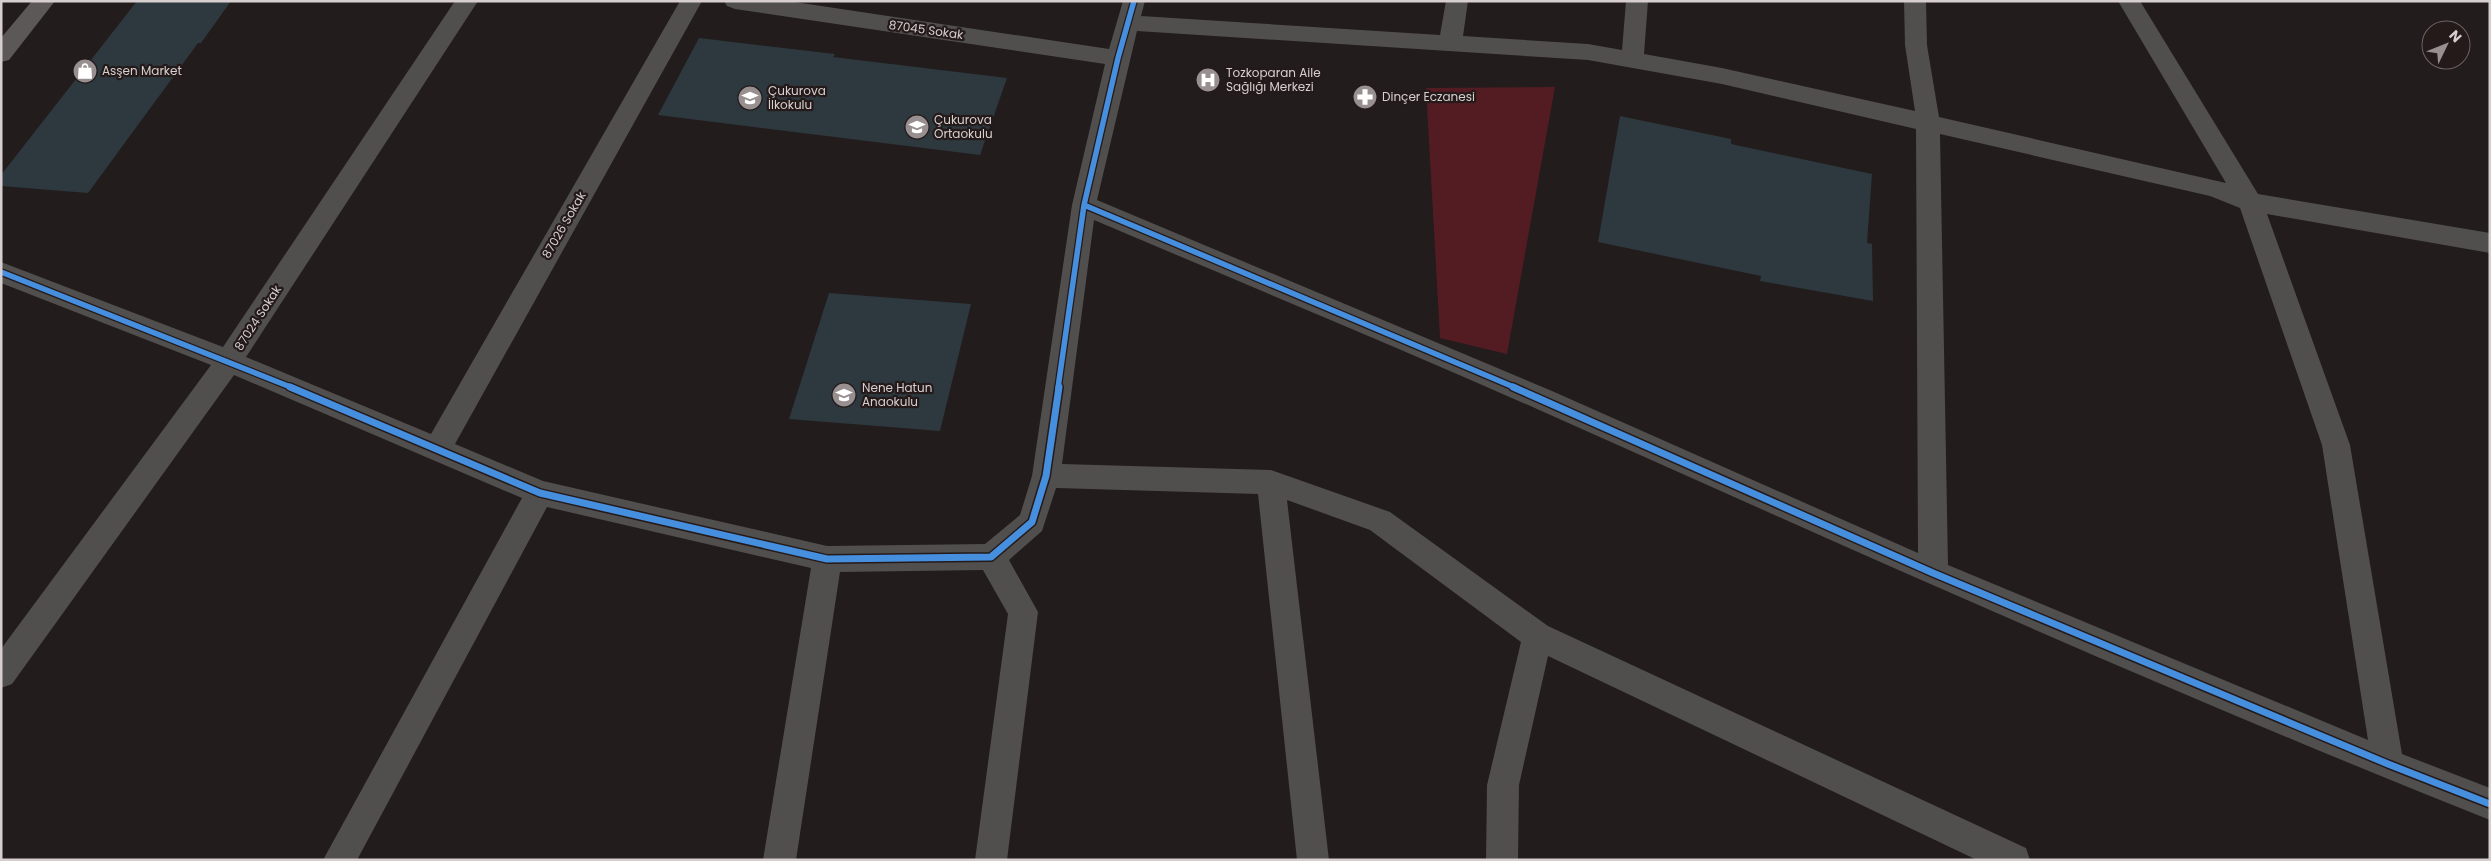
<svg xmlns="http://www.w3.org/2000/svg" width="2491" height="861" viewBox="0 0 2491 861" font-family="Poppins,sans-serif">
<rect width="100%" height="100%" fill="#221c1c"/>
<!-- green -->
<path fill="#531c23" d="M1555,87L1507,354L1440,338L1426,88Z"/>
<!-- building -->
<path fill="#2e393f" d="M137,1H231L201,43H198L88,193L1,186V175Z
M699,38L835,54L833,57L1007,78L980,155L658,115Z
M1620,116L1731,139V144L1872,174L1867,243L1872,244L1873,301L1760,281L1761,276L1598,242Z
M829,293L971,304L940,431L789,419Z"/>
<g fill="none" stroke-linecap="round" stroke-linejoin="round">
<!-- minor -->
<path fill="#514e4e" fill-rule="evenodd" d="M455,1H478L246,357L431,434L680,1H702L455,444L543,481L827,546L985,544L1020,515L1032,476L1072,205L1105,64L735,9L727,6L724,1H788L1109,49L1123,1H1145L1141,16L1440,35L1446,1H1468L1463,36L1588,44L1622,50L1626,1H1648L1644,54L1722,68L1915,111L1905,45L1904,1H1926L1927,45L1939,117L2226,183L2118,1H2140L2258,194L2490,233V253L2267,214L2350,445L2402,754L2490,788V820C2168,692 1853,550 1537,409C1390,344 1242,283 1094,220L1062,464L1271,470L1390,512L1548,626L2026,848L2030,860H1977L1548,656L1519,785L1518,860H1486L1487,785L1521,642L1370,530L1287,500L1329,860H1297L1258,494L1056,488L1042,531L1009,560L1038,612L1007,860H975L1008,614L983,570L840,572L796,860H763L811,568L547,507L357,860H323L522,498L234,375L12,684L1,688V649L211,365L1,283V262L223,347ZM1137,31L1588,60L1722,84L1916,129L1918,553L1552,391L1097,200ZM1940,134L2210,196L2240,208L2322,445L2368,740L1948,565Z"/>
<!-- major -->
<path fill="#5c5858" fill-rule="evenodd" d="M32,1H55L9,60L1,62V38Z"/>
<defs>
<path id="cycleway-far1" d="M1084,205L1516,388
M1,272L293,388
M1058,388L1084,205L1118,58L1134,1"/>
<path id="cycleway" d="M290,387L540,493L827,559L991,557L1032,522L1046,476L1059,387
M1513,387L1933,573L2388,764L2490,804"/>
</defs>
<!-- cycleway-far1 casing -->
<use href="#cycleway-far1" stroke="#241a1a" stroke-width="8"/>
<!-- cycleway casing -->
<use href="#cycleway" stroke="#241a1a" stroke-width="10"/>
<!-- cycleway-far1 -->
<use href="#cycleway-far1" stroke="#468fdf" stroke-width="5.5"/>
<!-- cycleway -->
<use href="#cycleway" stroke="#468fdf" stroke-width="7"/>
</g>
<!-- icons -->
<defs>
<symbol id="shop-disc" viewBox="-11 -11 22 22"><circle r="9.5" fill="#989090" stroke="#241a1a"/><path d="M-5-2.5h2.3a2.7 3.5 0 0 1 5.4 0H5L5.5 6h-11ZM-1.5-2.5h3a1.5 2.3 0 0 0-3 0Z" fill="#fff"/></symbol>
<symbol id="hospital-disc" viewBox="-11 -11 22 22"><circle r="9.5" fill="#989090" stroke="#241a1a"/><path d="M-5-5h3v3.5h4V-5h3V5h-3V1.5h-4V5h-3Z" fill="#fff"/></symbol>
<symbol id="pharmacy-disc" viewBox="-11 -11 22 22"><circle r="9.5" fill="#989090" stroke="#241a1a"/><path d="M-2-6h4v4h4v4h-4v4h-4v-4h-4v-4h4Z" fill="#fff"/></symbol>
<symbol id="school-disc" viewBox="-11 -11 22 22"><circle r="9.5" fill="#989090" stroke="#241a1a"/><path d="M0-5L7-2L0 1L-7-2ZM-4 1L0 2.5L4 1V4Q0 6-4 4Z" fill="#fff"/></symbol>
</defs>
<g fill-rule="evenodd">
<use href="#shop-disc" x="71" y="57" width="28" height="28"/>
<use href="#hospital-disc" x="1194" y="66" width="28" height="28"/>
<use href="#pharmacy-disc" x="1351" y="83" width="28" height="28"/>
<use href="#school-disc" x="736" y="84" width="28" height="28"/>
<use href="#school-disc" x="903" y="113" width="28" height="28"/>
<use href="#school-disc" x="830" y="381" width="28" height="28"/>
</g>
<g text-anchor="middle" stroke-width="4.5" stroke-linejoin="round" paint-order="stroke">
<!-- street labels -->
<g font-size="12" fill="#d7cfcf" stroke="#241a1a">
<text transform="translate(926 30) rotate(8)" y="4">87045 Sokak</text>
<text transform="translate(564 225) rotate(-60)" y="4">87026 Sokak</text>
<text transform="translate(258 318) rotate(-57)" y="4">87024 Sokak</text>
</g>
<!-- poi labels -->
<g font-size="12" fill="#d7cfcf" stroke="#241a1a" text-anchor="start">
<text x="102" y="75">Asşen Market</text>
<text x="1226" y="77">Tozkoparan Aile<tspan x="1226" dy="14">Sağlığı Merkezi</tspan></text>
<text x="768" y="95">Çukurova<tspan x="768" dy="14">İlkokulu</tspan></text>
<text x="1382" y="101">Dinçer Eczanesi</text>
<text x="934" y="124">Çukurova<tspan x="934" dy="14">Ortaokulu</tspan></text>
<text x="862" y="392">Nene Hatun<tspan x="862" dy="14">Anaokulu</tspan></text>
</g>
</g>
<!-- border -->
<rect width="2491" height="861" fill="none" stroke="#d7cfcf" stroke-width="5"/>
<!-- north arrow -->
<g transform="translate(2446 45) rotate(47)"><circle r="24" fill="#241a1a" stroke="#6c6262"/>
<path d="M0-4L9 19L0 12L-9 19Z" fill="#989090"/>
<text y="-8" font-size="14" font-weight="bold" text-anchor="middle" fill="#d7cfcf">N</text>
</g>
</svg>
